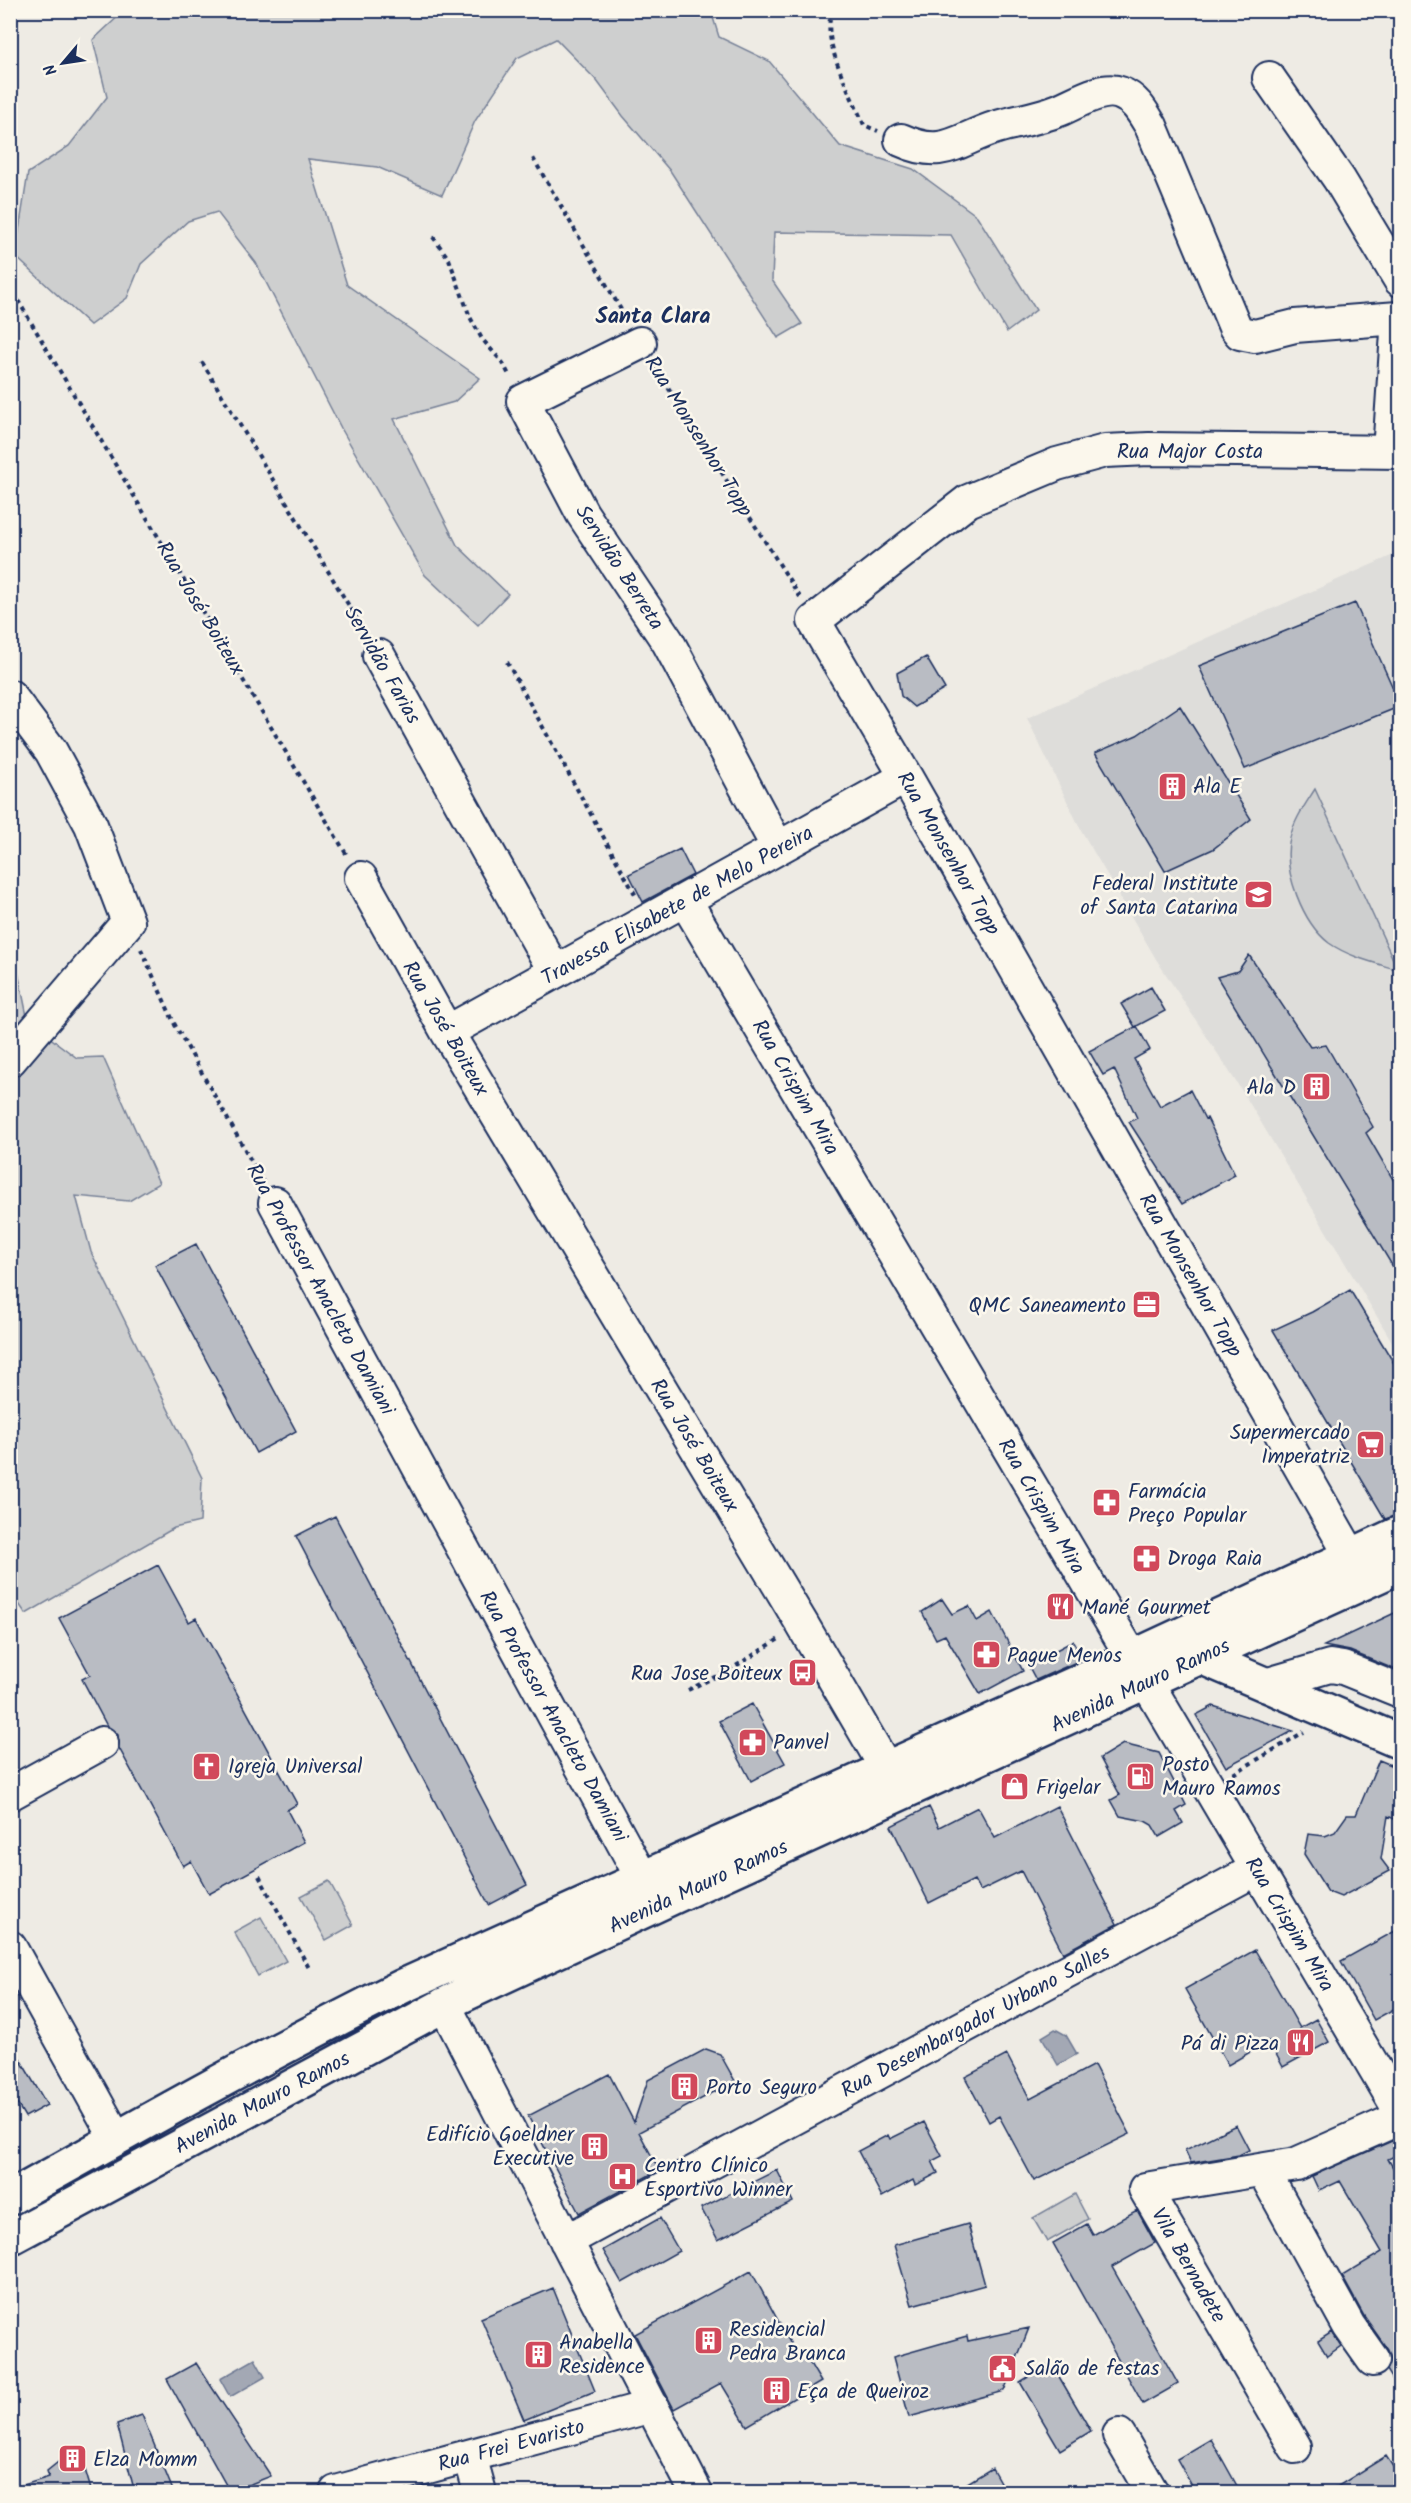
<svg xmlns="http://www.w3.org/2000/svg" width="1411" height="2503" viewBox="0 0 1411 2503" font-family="Kalam,sans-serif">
<rect width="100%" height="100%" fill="#eeebe4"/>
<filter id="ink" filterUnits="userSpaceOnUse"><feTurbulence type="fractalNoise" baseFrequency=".0167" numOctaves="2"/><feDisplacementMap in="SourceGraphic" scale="12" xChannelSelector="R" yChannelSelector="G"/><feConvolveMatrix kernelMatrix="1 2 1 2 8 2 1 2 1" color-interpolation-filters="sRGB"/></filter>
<g filter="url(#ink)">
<!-- built -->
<path fill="#deddda" d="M1400,552V1355L1244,1094L1156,959L1081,830L1027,718Z"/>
<!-- green -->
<path fill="#cecfcf" stroke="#747f96" stroke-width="1.5" d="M124,11H213L228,18L226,11H711L719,37L769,61L840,146L913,169L977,216L1036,310L1007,332L951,235L774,232L772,280L802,324L778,338L671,172L623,116L597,81L556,39L517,58L475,121L442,195L377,167L308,159L347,285L480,378L454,402L394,419L457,545L508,594L478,625L425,575L341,428L256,263L217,212L188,221L141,264L127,298L90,325L15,256L28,173L69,146L107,97L93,40Z
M1315,789L1398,970C1375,963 1349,957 1329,943C1303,923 1282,871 1290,838C1294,820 1305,805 1315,789Z
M10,933L28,1021L77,1058L103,1057L159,1183L129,1201L76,1196L91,1252L202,1478L200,1522L174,1528L26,1614L10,1591Z
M329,1881L353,1925L326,1940L301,1896Z
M261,1917L286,1961L258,1976L234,1932Z
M419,1993L423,1999L11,2224L10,2211Z
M1075,2194L1088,2219L1047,2242L1033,2218Z"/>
<!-- water -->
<path fill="#a3a8b4" stroke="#6d7892" stroke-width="1.5" d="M1055,2029L1066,2035L1077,2054L1058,2065L1042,2037Z
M255,2359L265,2377L230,2397L220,2379Z"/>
<!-- building -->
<path fill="#b9bcc3" stroke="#1b2f5e" stroke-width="1.5" d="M1355,603L1401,706L1245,769L1199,666Z
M926,657L945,689L914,707L901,696L897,673Z
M1180,706L1251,819L1213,849L1165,871L1095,753L1137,735Z
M680,849L693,875L643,902L629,874Z
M1249,955L1310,1047L1326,1045L1373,1127L1366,1133L1401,1193V1280L1217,977L1238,971Z
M1151,987L1165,1011L1135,1027L1121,1004Z
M1137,1026L1150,1050L1134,1059L1160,1106L1190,1090L1205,1119L1207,1118L1235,1175L1182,1204L1129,1122L1137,1118L1114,1069L1103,1075L1089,1051Z
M196,1244L296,1431L256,1453L155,1265Z
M1350,1290L1401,1375V1514L1385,1519L1273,1330L1312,1312Z
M335,1516L527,1885L489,1905L296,1536Z
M158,1565L189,1622L196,1618L297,1804L287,1810L304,1842L209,1894L191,1861L183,1866L119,1748L118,1735L107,1726L82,1679L90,1675L59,1618Z
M942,1599L952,1614L969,1606L977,1621L992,1612L1023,1671L980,1694L945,1635L936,1639L922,1612Z
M1401,1610V1672L1350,1651L1324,1646Z
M1073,1641L1083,1659L1036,1680L1028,1665Z
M752,1704L785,1763L751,1781L719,1721Z
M1213,1706L1293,1731L1226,1767L1196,1715Z
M1123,1744L1159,1753L1186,1805L1176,1811L1183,1823L1159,1837L1152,1825L1145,1821L1120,1816L1111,1800L1120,1795L1100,1758Z
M1379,1760L1401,1769V1822L1388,1816L1381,1859L1390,1871L1341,1897L1328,1892L1304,1854L1308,1834L1325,1836L1335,1832L1347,1815H1356Z
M1057,1806L1117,1924L1063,1953L1021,1871L980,1891L974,1880L929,1903L891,1826L929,1807L939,1827L978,1807L995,1838Z
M1395,1931L1401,1941V2005L1374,2020L1341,1961Z
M1255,1950L1300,2028L1316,2019L1329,2042L1283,2067L1269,2041L1228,2065L1185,1989Z
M10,2042L47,2105L25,2117L10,2092Z
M706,2049L720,2054L735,2081L639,2132L659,2170L579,2213L528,2116L609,2074L634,2122L648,2080Z
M1007,2055L1030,2099L1094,2065L1130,2134L1034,2181L999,2116L989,2122L965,2077Z
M924,2122L942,2156L932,2161L938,2173L915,2185L913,2180L882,2197L858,2151L888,2135L890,2139Z
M1236,2125L1249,2150L1239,2155L1191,2163L1185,2150Z
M1401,2137V2153L1388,2159L1401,2181V2393L1387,2370L1391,2359L1388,2350L1364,2316L1342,2276L1382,2252L1340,2181L1319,2191L1312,2176Z
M777,2170L793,2202L718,2240L701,2208Z
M1137,2210L1155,2243L1112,2267L1178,2384L1143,2404L1053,2243L1087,2224L1093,2235Z
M660,2218L679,2251L622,2283L603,2250Z
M968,2224L985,2285L912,2305L894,2245Z
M751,2271L799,2359L805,2355L821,2382L747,2426L721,2383L674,2409L635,2334Z
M553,2288L595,2391L524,2420L481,2318Z
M1029,2328L1004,2391L909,2417L893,2357L967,2336L968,2341Z
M1332,2332L1341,2346L1327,2356L1318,2341Z
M196,2363L205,2377L271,2476L230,2492L167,2379Z
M1051,2363L1091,2431L1060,2450L1020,2382Z
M142,2415L174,2493H135L117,2424Z
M1211,2439L1241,2493H1196L1177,2459Z
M78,2446L92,2493H14V2488L49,2477L47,2471Z
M1386,2456L1401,2479V2493H1327Z
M992,2468L1006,2493H951Z"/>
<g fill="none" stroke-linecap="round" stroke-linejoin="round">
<defs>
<path id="minor" d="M1269,78L1339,179L1400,280
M901,140C945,160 957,139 997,127C1018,121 1039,118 1059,110C1076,103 1102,86 1120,93C1136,99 1143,113 1151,126L1235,327L1240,333L1255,336L1295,326L1398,318L1389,452
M640,343L523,401L582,513L668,642L778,848
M379,656L555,972
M10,696L51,751L91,825L128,922L10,1060
M361,878L447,1032L802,1624L886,1768
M685,900L1400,2111
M447,1032L906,777
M275,1203L642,1878
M1351,1556L906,777L814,621L968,501L1057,464L1105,451L1149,449L1400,452
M1265,1685L1330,1666L1343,1668L1400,1691
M10,1794L102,1743
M10,1947L116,2138
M444,2004L696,2492
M1263,2170L1349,2326L1373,2360
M566,2241L1257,1869
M1119,2435L1152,2492
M1295,2447L1145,2189L1296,2164L1400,2118
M470,2456L480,2492
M336,2492L652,2406"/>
<path id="major" d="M1201,1657L1400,1742
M10,2198C140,2125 270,2052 403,1986L1107,1669L1400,1533
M10,2238L461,1996L673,1897L1400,1566"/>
</defs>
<!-- minor casing -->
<use href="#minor" stroke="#1b2f5e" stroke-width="36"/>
<!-- major casing -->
<use href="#major" stroke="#1b2f5e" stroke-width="38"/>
<!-- path -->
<path stroke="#1b2f5e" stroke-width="4" stroke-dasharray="4.5 4.5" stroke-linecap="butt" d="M833,10C818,37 853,98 864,125L878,131
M533,158L627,320
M433,237L449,259L470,317L482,339L503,363L510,377
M10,284L13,292L348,857
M202,362L366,634
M654,365L800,597
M507,662L636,896
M141,949L175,1025L263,1182
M688,1690L731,1669L779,1639
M1233,1774L1304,1732
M259,1876L309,1968"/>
<!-- minor -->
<use href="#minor" stroke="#fbf7ec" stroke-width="32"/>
<!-- major -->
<use href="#major" stroke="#fbf7ec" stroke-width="33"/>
</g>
</g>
<!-- icons -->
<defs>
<symbol id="building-square" viewBox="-11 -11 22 22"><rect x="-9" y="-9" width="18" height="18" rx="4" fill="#d1495b" stroke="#fbf7ec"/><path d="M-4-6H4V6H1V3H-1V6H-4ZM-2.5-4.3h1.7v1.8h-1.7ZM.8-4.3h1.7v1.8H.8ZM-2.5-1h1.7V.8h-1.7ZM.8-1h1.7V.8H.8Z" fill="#fff"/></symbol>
<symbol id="university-square" viewBox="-11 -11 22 22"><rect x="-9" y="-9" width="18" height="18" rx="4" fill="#d1495b" stroke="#fbf7ec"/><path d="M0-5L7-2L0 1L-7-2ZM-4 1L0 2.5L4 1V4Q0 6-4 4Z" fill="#fff"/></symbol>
<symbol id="office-square" viewBox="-11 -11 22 22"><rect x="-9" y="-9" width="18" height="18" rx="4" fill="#d1495b" stroke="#fbf7ec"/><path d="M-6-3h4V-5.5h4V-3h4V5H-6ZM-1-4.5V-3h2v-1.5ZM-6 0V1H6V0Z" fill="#fff"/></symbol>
<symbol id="supermarket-square" viewBox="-11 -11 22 22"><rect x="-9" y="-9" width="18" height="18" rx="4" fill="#d1495b" stroke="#fbf7ec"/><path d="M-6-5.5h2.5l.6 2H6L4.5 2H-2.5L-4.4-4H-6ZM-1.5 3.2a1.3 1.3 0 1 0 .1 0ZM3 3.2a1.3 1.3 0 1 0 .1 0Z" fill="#fff"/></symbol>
<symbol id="pharmacy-square" viewBox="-11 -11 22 22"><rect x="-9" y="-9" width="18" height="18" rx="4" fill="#d1495b" stroke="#fbf7ec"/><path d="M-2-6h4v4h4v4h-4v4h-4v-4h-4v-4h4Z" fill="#fff"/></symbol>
<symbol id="restaurant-square" viewBox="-11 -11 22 22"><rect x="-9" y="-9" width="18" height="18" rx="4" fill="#d1495b" stroke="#fbf7ec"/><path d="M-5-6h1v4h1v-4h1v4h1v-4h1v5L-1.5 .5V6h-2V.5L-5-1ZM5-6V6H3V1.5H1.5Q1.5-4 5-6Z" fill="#fff"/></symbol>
<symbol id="bus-square" viewBox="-11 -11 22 22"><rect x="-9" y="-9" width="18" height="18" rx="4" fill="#d1495b" stroke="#fbf7ec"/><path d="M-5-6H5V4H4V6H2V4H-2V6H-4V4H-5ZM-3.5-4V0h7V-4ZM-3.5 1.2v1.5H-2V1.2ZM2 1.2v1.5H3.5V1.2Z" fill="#fff"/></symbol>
<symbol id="church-square" viewBox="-11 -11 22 22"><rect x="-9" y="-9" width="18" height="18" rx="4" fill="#d1495b" stroke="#fbf7ec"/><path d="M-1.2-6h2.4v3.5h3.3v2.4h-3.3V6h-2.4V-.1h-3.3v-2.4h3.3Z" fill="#fff"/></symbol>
<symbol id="fuel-square" viewBox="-11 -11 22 22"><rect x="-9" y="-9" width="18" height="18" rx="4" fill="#d1495b" stroke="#fbf7ec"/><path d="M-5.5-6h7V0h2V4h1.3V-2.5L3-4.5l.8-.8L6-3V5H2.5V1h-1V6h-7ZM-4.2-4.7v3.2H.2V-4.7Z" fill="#fff"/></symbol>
<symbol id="shop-square" viewBox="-11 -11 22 22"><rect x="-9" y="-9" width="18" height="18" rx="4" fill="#d1495b" stroke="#fbf7ec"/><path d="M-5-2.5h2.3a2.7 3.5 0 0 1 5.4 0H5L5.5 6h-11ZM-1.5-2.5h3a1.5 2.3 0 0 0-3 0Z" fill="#fff"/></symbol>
<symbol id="hospital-square" viewBox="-11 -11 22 22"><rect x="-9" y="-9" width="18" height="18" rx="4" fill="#d1495b" stroke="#fbf7ec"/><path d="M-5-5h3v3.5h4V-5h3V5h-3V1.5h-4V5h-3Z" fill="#fff"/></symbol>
<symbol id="civic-square" viewBox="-11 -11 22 22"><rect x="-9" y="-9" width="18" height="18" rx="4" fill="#d1495b" stroke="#fbf7ec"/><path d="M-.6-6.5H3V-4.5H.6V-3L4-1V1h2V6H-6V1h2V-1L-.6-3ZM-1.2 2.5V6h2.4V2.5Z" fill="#fff"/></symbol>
</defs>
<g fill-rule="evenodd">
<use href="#building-square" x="1156" y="770" width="33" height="33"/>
<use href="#university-square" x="1242" y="878" width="33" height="33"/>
<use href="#building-square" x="1300" y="1070" width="33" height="33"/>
<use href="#office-square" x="1130" y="1288" width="33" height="33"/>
<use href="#supermarket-square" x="1354" y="1428" width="33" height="33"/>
<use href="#pharmacy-square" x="1090" y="1486" width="33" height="33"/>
<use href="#pharmacy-square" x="1130" y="1542" width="33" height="33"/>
<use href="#restaurant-square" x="1044" y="1590" width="33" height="33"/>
<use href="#pharmacy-square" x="970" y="1638" width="33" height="33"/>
<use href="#bus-square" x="786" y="1656" width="33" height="33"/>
<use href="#pharmacy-square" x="736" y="1726" width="33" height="33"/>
<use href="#church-square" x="190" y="1750" width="33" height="33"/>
<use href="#fuel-square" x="1124" y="1760" width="33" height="33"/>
<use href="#shop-square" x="998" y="1770" width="33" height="33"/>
<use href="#restaurant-square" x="1284" y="2026" width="33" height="33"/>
<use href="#building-square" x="668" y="2070" width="33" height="33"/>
<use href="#building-square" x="578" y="2130" width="33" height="33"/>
<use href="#hospital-square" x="606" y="2160" width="33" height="33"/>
<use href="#building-square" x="692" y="2324" width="33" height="33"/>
<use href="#building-square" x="522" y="2338" width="33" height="33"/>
<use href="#civic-square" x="986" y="2352" width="33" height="33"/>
<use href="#building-square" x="760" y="2374" width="33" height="33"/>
<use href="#building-square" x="56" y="2442" width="33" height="33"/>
</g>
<g text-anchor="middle" stroke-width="5" stroke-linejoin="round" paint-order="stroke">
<!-- street labels -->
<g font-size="21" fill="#1b2f5e" stroke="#fbf7ec">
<text transform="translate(699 436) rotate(58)" y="7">Rua Monsenhor Topp</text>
<text x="1190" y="458">Rua Major Costa</text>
<text transform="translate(620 567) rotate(57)" y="7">Servidão Berreta</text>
<text transform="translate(201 608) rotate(59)" y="7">Rua José Boiteux</text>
<text transform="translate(383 665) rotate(60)" y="7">Servidão Farias</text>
<text transform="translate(949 853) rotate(60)" y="7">Rua Monsenhor Topp</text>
<text transform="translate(677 905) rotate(-29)" y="7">Travessa Elisabete de Melo Pereira</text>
<text transform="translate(446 1028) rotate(60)" y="7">Rua José Boiteux</text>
<text transform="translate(796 1087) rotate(60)" y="7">Rua Crispim Mira</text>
<text transform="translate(1191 1275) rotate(60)" y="7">Rua Monsenhor Topp</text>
<text transform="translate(321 1289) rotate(61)" y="7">Rua Professor Anacleto Damiani</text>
<text transform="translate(695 1445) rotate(59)" y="7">Rua José Boiteux</text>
<text transform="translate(1042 1506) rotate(60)" y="7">Rua Crispim Mira</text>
<text transform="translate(1140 1685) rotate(-25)" y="7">Avenida Mauro Ramos</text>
<text transform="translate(554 1716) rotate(61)" y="7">Rua Professor Anacleto Damiani</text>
<text transform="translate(698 1886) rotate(-25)" y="7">Avenida Mauro Ramos</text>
<text transform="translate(1290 1924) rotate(59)" y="7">Rua Crispim Mira</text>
<text transform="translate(975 2021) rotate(-28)" y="7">Rua Desembargador Urbano Salles</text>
<text transform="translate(262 2102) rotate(-28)" y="7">Avenida Mauro Ramos</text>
<text transform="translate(1189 2265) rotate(60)" y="7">Vila Bernadete</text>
<text transform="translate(511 2445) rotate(-15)" y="7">Rua Frei Evaristo</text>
</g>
<!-- poi labels -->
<g font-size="21" fill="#1b2f5e" stroke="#fbf7ec" text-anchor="start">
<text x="1193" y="793">Ala E</text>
<text x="1238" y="890" text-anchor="end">Federal Institute<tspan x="1238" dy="24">of Santa Catarina</tspan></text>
<text x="1296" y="1094" text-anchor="end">Ala D</text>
<text x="1126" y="1312" text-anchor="end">QMC Saneamento</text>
<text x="1350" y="1439" text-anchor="end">Supermercado<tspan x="1350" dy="24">Imperatriz</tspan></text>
<text x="1128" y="1498">Farmácia<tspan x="1128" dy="24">Preço Popular</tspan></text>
<text x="1167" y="1565">Droga Raia</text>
<text x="1082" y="1614">Mané Gourmet</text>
<text x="1007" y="1662">Pague Menos</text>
<text x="782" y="1680" text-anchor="end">Rua Jose Boiteux</text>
<text x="773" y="1749">Panvel</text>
<text x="1162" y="1771">Posto<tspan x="1162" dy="24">Mauro Ramos</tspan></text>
<text x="228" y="1773">Igreja Universal</text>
<text x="1036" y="1794">Frigelar</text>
<text x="1279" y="2050" text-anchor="end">Pá di Pizza</text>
<text x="706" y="2094">Porto Seguro</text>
<text x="574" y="2141" text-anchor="end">Edifício Goeldner<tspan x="574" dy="24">Executive</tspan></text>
<text x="644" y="2172">Centro Clínico<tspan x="644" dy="24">Esportivo Winner</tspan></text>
<text x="729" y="2336">Residencial<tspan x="729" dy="24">Pedra Branca</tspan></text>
<text x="559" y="2349">Anabella<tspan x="559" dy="24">Residence</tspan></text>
<text x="1024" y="2375">Salão de festas</text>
<text x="797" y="2398">Eça de Queiroz</text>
<text x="93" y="2466">Elza Momm</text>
</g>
<!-- neighbourhood labels -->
<g font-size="22" font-weight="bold" fill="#1b2f5e" stroke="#fbf7ec">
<text x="653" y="323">Santa Clara</text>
</g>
</g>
<!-- margin -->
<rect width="1411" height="2503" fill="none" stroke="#fbf7ec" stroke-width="36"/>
<rect x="18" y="18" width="1375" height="2467" fill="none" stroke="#1b2f5e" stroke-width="2" filter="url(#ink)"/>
<!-- north arrow -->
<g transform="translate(63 63) rotate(241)" stroke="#fbf7ec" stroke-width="4.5" paint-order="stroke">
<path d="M0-4.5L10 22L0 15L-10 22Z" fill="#1b2f5e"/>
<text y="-9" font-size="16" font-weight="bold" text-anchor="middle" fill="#1b2f5e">N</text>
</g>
</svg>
